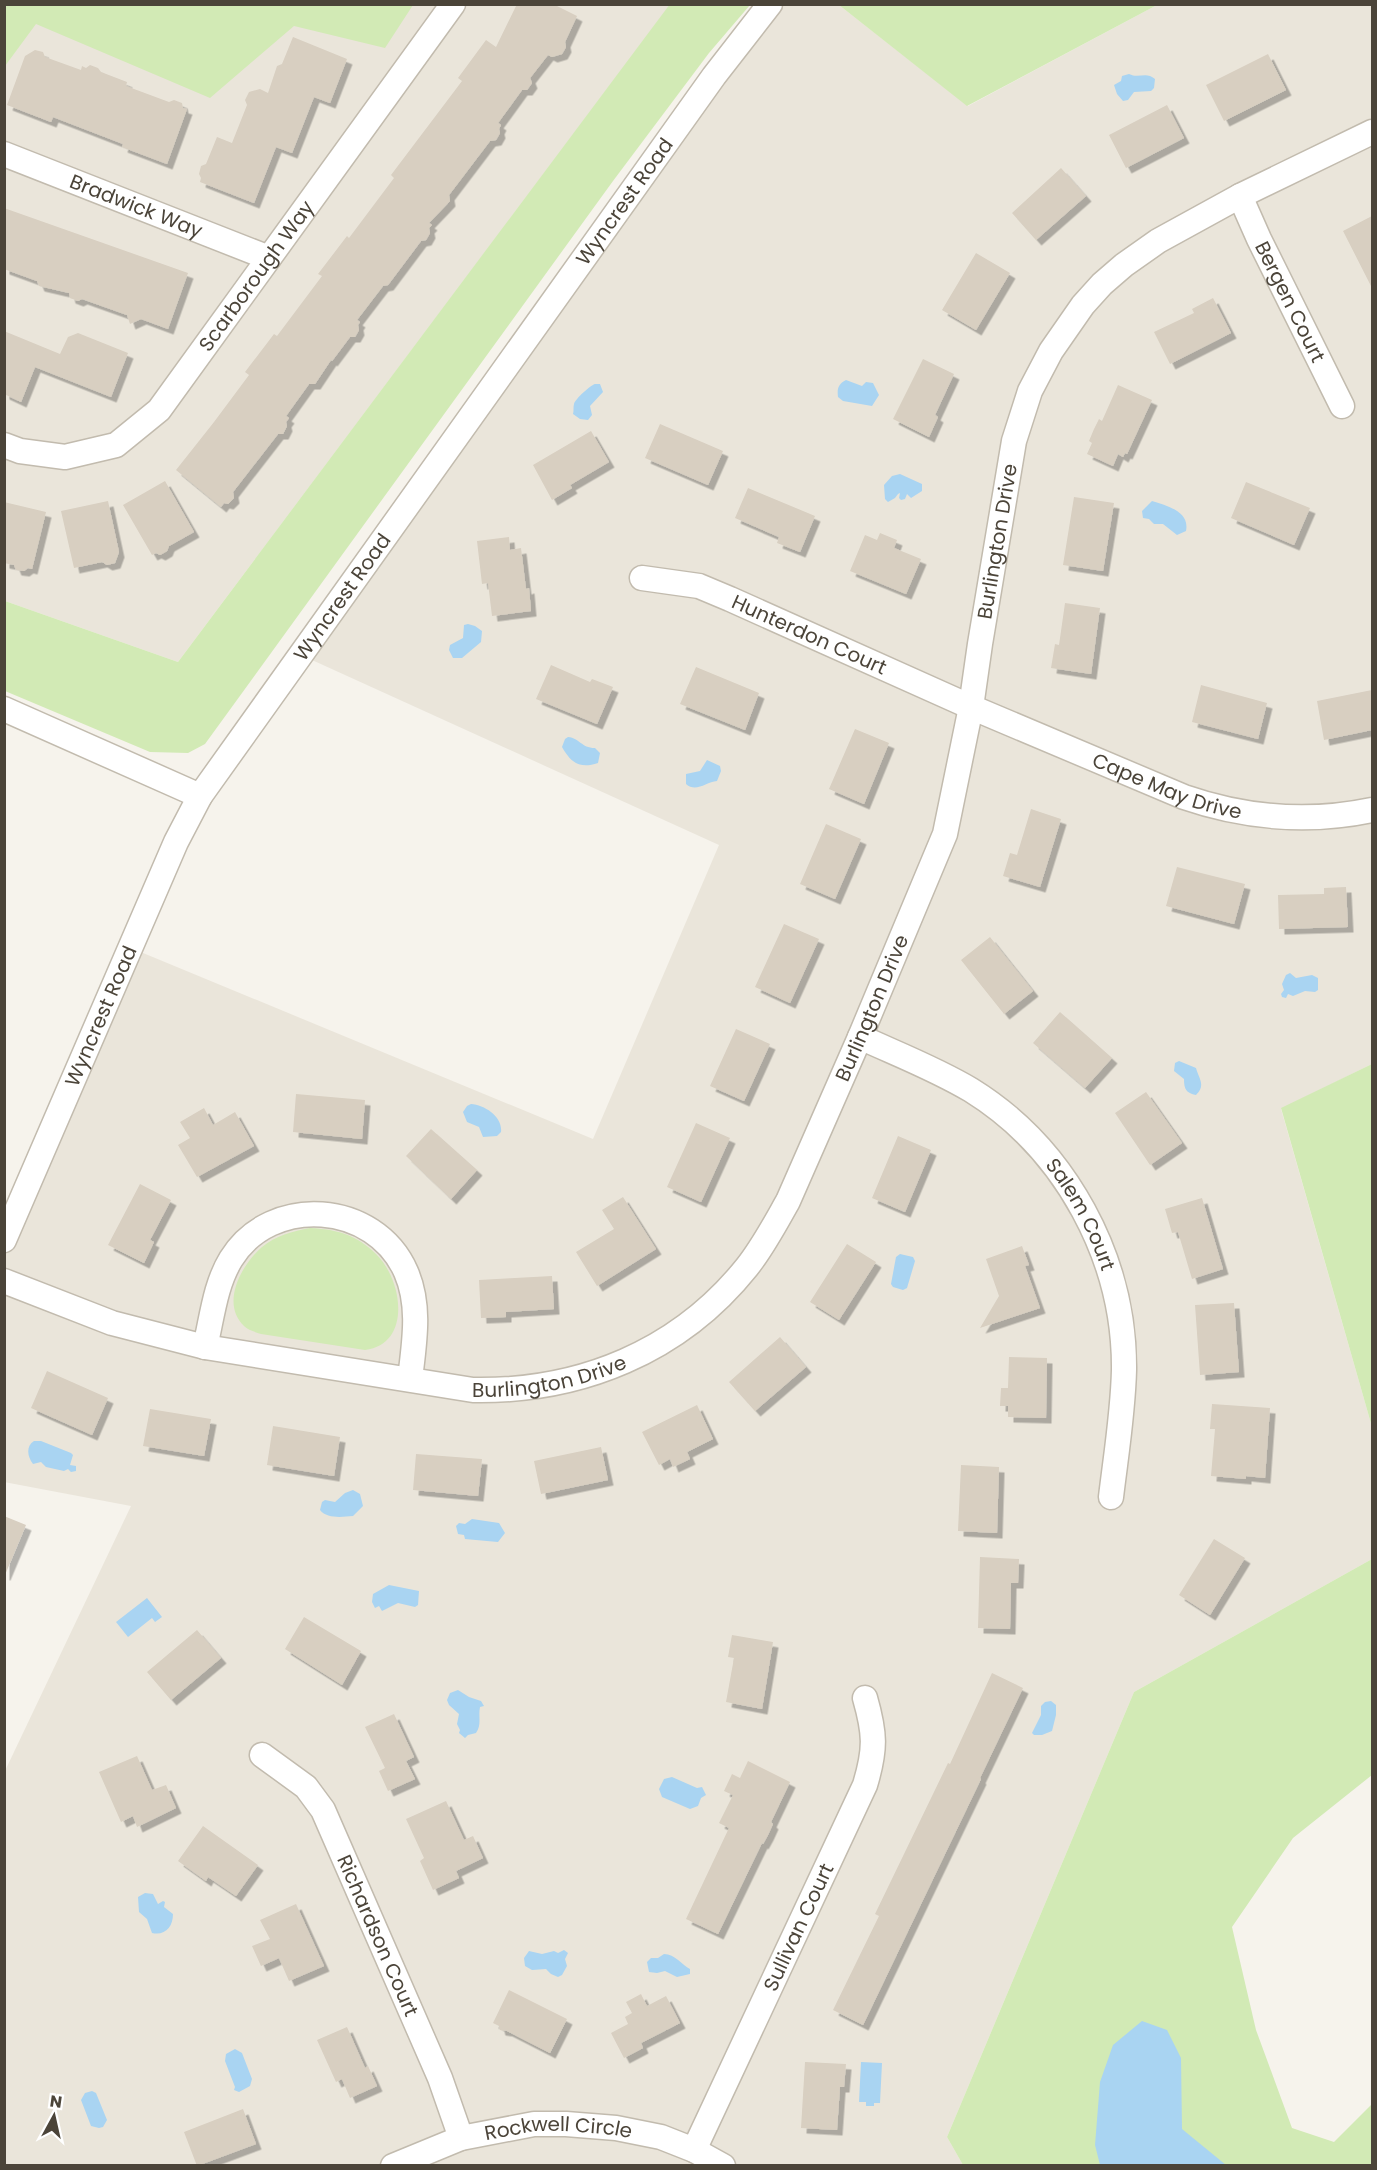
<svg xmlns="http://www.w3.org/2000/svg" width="1377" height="2170" viewBox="0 0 1377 2170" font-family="Poppins,sans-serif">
<defs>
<filter id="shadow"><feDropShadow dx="5.5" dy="5.5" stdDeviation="0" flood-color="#0004"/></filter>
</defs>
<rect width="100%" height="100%" fill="#f6f3ec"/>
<!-- residential -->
<path fill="#eae5da" d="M5,5H670L178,662L5,601Z
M770,5H839L968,106L1157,5H1372V1064L1281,1109L1372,1427V1559L1134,1692L947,2137L963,2165H5L4,1773L131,1506L4,1482L5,1240L131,948L593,1139L719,845L301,655Z"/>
<!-- green -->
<path fill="#d2eab5" d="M5,4H413V5L385,48L294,26L210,98L36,24L5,66Z
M670,4L750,5L709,53L613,181L205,744L188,753L150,752L5,691V601L178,662Z
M839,5H1157L967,106Z
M1372,1064V1427L1281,1108Z
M310,1228C336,1229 357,1235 376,1254C403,1280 412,1344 365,1350L261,1334C255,1332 248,1330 244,1326C220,1303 242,1264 262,1247C275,1236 293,1231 310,1228Z
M1372,1559V1775L1293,1838L1232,1927L1256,2030L1292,2128L1334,2142L1372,2104V2165H963L947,2137L1134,1692Z"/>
<!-- water -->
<path fill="#a9d4f2" d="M1129,74C1139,79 1146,71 1155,79L1154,88L1151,91L1134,92L1128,100L1123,101L1117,94L1114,85L1121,81L1122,76Z
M846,380L862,386L866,382L873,383L879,395L872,406L843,401L838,397C837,389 838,384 846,380Z
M595,384H600L603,392L590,406L592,415L588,420L580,419L573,414C574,411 573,407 574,404C575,399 591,385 595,384Z
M900,474L922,484V491L911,498L907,494L905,499L901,500L899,498L900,493L898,494L895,498L888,502L885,499L884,485L892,476Z
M1152,501C1167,506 1190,511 1186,531L1177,535L1163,524H1154L1149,519L1143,518L1142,511Z
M468,624L475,626L482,631L481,642L462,658H453L449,650L450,645L463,638L464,625Z
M568,737C580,738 581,748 595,748L600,753L598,763C580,769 571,763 562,747L565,739Z
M707,760L720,766L721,771L717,781C706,782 696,793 686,784V774L700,771Z
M1290,973L1296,978L1312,975L1318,978V990L1315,992L1305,991L1293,996L1288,994L1286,998L1282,997L1281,994L1284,990L1282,984L1286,975Z
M1179,1061L1196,1068C1199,1079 1206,1085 1196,1095C1186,1093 1184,1089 1184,1079L1174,1071L1175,1063Z
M471,1104C485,1105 503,1117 501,1132L497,1136L483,1137L479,1127L467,1122L463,1112L467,1106Z
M900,1254L913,1257L915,1261L907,1288L903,1290L893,1287L891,1284L896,1257Z
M34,1441H41L71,1453L73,1455L70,1465L76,1466V1471L71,1472L68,1469L64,1471L46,1467L41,1462L33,1464C27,1456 26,1446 34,1441Z
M353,1490L360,1494L363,1506L353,1516C342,1517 327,1519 320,1510L322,1502L325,1500L335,1502L345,1493Z
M472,1519L499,1523L505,1533L498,1542L465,1539L464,1535L458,1534L456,1526L459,1523L465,1524Z
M389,1585L419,1591L418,1605L415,1607L398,1603L382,1611L379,1606L375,1608L372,1602L373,1594Z
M147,1598L162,1617L155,1622L152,1618L128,1637L116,1622Z
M458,1690L469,1697L481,1701L484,1706L480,1707C478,1717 482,1724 476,1733L468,1735L465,1738L459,1733L460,1730L457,1724L459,1714L449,1705L447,1700L450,1693Z
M1051,1701L1056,1705V1715L1052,1731L1042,1735H1034L1032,1733L1041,1715V1706L1045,1702Z
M672,1777L697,1788L702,1787L706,1795L701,1798L698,1806L690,1809L662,1797L659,1789L664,1779Z
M145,1893L153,1894L158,1904L163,1901L165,1902L164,1907L173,1914C173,1927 165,1936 152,1933L147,1919L139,1912L138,1897Z
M564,1950L568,1953L565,1959L567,1966L562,1975L558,1977L551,1974L546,1969L532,1970L525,1966L524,1958L529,1951L542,1954L554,1951L558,1953Z
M664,1954C675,1954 682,1965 690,1969V1974L677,1977L665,1971L657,1973L649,1972L647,1962L651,1958H658Z
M1142,2021L1167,2030L1181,2058L1182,2129L1226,2165H1100L1095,2145L1100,2082L1113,2045Z
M235,2049L242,2053L252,2079L250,2086L239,2092L234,2090L235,2087L225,2061L226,2054Z
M861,2062L882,2063L880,2103H874V2106H866V2102H859Z
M92,2091L96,2093L107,2120L103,2127L99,2128L91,2126L81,2100L85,2093Z"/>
<!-- building -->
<path fill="#d8cfc1" filter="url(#shadow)" d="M517,4H553L577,16L565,42L566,47L562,54L552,57L548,55L530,78L532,83L527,90H522L498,123L501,125L499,129L500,133L496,140L490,141L449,195L450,201L429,223L432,225L429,228L430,233L426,240L421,241L388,285L383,286L357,320L360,322L358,325L359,330L355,337H350L332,361L331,360L315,384H309L286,416L289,418L286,422L287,426L283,434H278L233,492L234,498L228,504L224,503L221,507L176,470L214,422L249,375L245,372L274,334L277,336L322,276L318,274L347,236L349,238L394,178L391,175L462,81L458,78L486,40L496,47Z
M293,37L347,59L330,103L314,97L292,153L276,147L254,203L200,182L201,178L199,174L201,166L206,164L217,137L232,143L247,105L245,100L249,92L260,89L268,93L277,66L282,64Z
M35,50L43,52L45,57L81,70L82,66L86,68L90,65L98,68L101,72L127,82L126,86L169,102L174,100L182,103L183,108L187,109L167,164L122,147L123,144L53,117L51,122L7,105L25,56Z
M1268,54L1286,90L1224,121L1206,85Z
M1167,105L1184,138L1126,168L1109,135Z
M1061,168L1086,196L1036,240L1012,213Z
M4,208L188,273L168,329L141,319L130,324L127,315L82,299L78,301L70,298L69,293L39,286L37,281L4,269Z
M1372,216V288L1343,231Z
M976,253L1010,273L976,330L942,310Z
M1213,298L1231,333L1170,364L1154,332L1194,313L1192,309Z
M4,331L60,354L68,337L78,333L128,353L111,397L35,367L21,402L4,394Z
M923,359L954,374L935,415L938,417L929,437L893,419Z
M1118,385L1152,400L1127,454L1125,453L1123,457L1118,454L1113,466L1087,454L1092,443L1089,441L1094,429L1099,419L1102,421Z
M660,424L723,451L708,485L645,458Z
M591,431L609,462L570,485L572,488L552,500L533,465Z
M165,481L194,532L169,546L167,551L160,555L156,553L152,555L123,505Z
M1246,482L1310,508L1294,545L1231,518Z
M748,488L815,516L800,552L777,543L779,537L735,518Z
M1074,497L1114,503L1103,571L1063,565Z
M108,501L119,552L115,563L107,565L102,562L74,568L61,511Z
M4,502L46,512L32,569L28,568L24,571L16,570L14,565L4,563Z
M880,533L897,540L894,548L921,559L906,594L850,571L865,535L877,540Z
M509,537L510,550L521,548L526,589L529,588L531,611L492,616L488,583L482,584L477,541Z
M1065,603L1100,608L1091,674L1051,668L1055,644L1059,645Z
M551,665L590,682L592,679L613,687L597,724L536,699Z
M696,667L759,693L745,730L680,704Z
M1201,685L1267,703L1258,739L1192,722Z
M1372,690V730L1324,740L1317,701Z
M855,729L889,743L864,804L829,789Z
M1031,809L1061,819L1040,887L1003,876L1010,853L1017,855Z
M826,824L861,839L835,899L800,884Z
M1177,867L1245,884L1234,924L1166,906Z
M1346,887L1348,927L1279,929L1278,895L1324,894V888Z
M784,924L819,939L790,1003L755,987Z
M990,937L1033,991L1004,1014L961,960Z
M1060,1012L1112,1058L1085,1088L1033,1043Z
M736,1029L770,1044L744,1101L710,1086Z
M1146,1092L1182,1143L1150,1165L1115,1113Z
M296,1094L365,1100L362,1139L293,1132Z
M204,1108L213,1125L235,1112L254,1146L197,1177L178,1145L190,1138L180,1122Z
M696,1123L730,1138L701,1202L667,1187Z
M431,1129L477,1170L451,1199L406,1156Z
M898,1136L931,1150L905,1212L872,1198Z
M140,1184L171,1200L150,1240L154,1242L144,1263L108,1245Z
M623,1197L656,1249L597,1286L576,1252L614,1229L602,1210Z
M1202,1198L1223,1269L1192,1279L1178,1232L1172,1233L1165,1209Z
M847,1244L876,1262L839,1320L810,1302Z
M1022,1246L1029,1265L1025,1266L1040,1308L980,1328L999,1296L986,1259Z
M552,1276L554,1309L506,1312V1317L481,1318L479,1280Z
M1234,1303L1239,1372L1200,1375L1195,1305Z
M780,1337L806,1367L755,1411L729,1382Z
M1009,1357L1047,1358L1046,1418L1008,1417V1406H1000L1001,1388H1008Z
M47,1371L108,1398L92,1435L31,1408Z
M1212,1404L1270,1408L1265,1478L1246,1476V1479L1211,1476L1215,1429H1210Z
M697,1405L713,1439L687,1452L690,1459L673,1467L670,1459L659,1465L642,1432Z
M150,1409L211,1419L204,1456L143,1446Z
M273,1426L340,1437L334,1476L267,1465Z
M601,1447L608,1480L541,1494L534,1461Z
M416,1454L482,1459L478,1496L413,1490Z
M961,1465L999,1467L997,1533L958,1531Z
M4,1516L26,1525L5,1575H4Z
M1214,1539L1245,1558L1210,1615L1179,1595Z
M980,1557L1019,1559L1018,1583H1011L1010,1629L978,1628Z
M304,1617L361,1651L342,1685L285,1649Z
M197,1630L221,1658L171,1700L147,1672Z
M732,1635L773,1642L762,1709L726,1702L734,1658L728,1657Z
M992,1673L1023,1688L980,1778L981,1779L863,2025L833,2010L879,1916L875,1914L948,1763L950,1764Z
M394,1714L414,1757L406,1761L415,1779L388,1791L379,1771L385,1768L365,1727Z
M137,1756L152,1790L166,1785L176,1808L137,1827L133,1816L121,1822L99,1772Z
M748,1761L790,1782L771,1822L773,1824L768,1835L763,1844L762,1843L718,1934L686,1919L729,1828L719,1823L733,1795L724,1791L732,1774L740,1778Z
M446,1801L464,1840L473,1836L483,1858L456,1871L459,1878L433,1890L420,1861L424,1858L406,1819Z
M203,1826L258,1865L236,1896L208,1877L206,1881L178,1861Z
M296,1904L324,1966L289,1981L279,1958L261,1966L252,1946L270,1939L260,1920Z
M509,1990L567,2019L550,2053L507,2031L500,2030L499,2026L493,2023Z
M641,1994L647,2006L666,1996L680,2023L641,2043L643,2048L624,2058L611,2033L628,2024L625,2017L632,2013L626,2002Z
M347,2027L365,2068L368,2066L377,2086L350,2098L342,2079L336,2082L317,2040Z
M805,2062L846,2064L844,2087H840L837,2130L801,2128Z
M243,2109L256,2144L197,2166L184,2132Z"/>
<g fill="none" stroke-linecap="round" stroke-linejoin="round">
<defs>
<g id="minor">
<path id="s1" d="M4,154L269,258"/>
<path id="s2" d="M1240,196L1259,239L1342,406"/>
<path id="s3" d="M4,445L20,451L65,457L116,445L159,410L453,4"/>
<path id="s4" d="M642,578L699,586L730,599L971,707L1184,797C1245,818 1310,823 1372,810"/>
<path d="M4,709L200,796"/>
<path id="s5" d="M860,1037C897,1054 936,1069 971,1090C1066,1149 1125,1259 1124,1370C1123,1413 1116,1455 1111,1497"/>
<path id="s6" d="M4,1240L176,842L200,796L714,76L770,4"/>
<path id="s7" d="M4,1281L112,1323L205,1347L473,1390C580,1392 679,1352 747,1267C763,1247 775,1224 788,1201L860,1037L945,834L971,707L980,644L1014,441L1030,391L1051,351L1083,305L1102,284L1124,265L1158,241L1240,196L1372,132"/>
<path d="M205,1347C212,1318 215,1285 231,1259C271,1194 375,1201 406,1272C421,1306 414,1344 410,1379"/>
<path id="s8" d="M262,1755L306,1787L323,1810L440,2078L461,2138"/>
<path id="s9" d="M694,2150L865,1785C876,1749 875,1733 865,1698"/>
<path id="s10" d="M393,2166L461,2138L534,2124H566L616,2128L661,2137L694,2150L723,2166"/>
</g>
</defs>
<!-- minor casing -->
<use href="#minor" stroke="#c2bbae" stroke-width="27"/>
<!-- minor -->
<use href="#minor" stroke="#fff" stroke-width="24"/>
</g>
<g text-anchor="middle" stroke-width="4.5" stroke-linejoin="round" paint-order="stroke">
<!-- street labels -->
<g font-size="20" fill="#4b4439" stroke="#fff">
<text dy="7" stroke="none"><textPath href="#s6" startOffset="1216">Wyncrest Road</textPath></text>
<text dy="7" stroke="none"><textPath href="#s1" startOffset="142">Bradwick Way</textPath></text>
<text dy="7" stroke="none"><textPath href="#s3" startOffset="336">Scarborough Way</textPath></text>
<text dy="7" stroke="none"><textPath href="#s2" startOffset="117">Bergen Court</textPath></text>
<text dy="7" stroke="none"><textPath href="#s7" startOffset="1569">Burlington Drive</textPath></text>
<text dy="7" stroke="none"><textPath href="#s6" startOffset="730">Wyncrest Road</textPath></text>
<text dy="7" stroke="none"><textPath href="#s4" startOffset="178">Hunterdon Court</textPath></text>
<text dy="7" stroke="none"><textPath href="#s4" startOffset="567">Cape May Drive</textPath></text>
<text dy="7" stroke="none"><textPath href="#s7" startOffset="1083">Burlington Drive</textPath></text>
<text dy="7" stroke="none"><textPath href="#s6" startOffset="244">Wyncrest Road</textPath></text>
<text dy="7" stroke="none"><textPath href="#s5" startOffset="292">Salem Court</textPath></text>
<text dy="7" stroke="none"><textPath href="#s7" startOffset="561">Burlington Drive</textPath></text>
<text dy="7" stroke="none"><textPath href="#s9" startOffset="246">Sullivan Court</textPath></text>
<text dy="7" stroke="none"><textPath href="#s8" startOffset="220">Richardson Court</textPath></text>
<text dy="7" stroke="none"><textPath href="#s10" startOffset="172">Rockwell Circle</textPath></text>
</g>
</g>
<!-- border -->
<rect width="1377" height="2170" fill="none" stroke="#4b4439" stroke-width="12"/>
<!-- north arrow -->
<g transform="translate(54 2116) rotate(8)" stroke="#ffffff" stroke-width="4.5" paint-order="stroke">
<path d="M0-4.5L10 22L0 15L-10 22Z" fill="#4b4439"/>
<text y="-9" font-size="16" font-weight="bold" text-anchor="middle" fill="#4b4439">N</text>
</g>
</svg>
